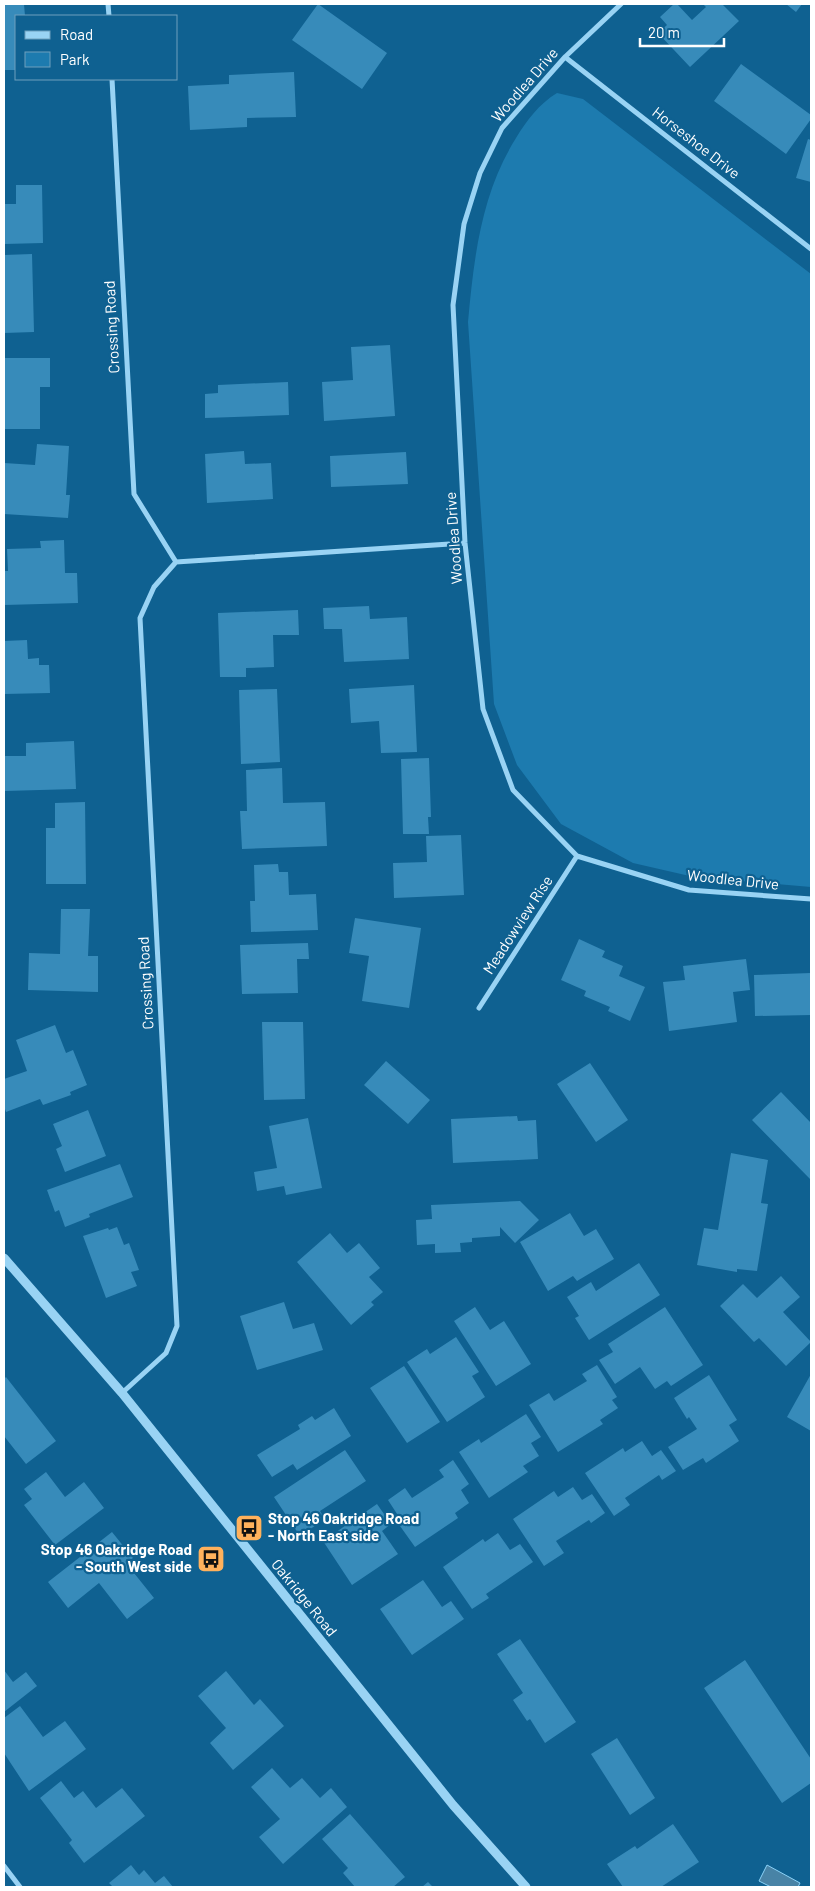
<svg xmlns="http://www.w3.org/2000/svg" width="815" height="1891" viewBox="0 0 815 1891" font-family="Barlow,sans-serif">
<rect width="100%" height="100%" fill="#0f6191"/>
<!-- green -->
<path fill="#1d7baf" d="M557,93L583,99L811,274V887L694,877L633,863L561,824L517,765L494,704L468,322C474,257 481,194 516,138C527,120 539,104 557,93Z"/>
<!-- water -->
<path fill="#4883a6" stroke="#8bd2f7" d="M767,1865L800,1883L798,1887H771L759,1881Z"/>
<!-- building -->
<path fill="#378bba" d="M4,4H24L25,16H16V70H4Z
M318,4L387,53L362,89L292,40Z
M674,4H677L692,20L706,7L703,4H722L739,21L690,67L658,33L667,25L660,17Z
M786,4H802L796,12Z
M741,64L811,115V119L786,154L714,101Z
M294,72L296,117L247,118V127L190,130L188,86L229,84V75Z
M808,139L811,140V182L796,178Z
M16,185H42L43,243L4,244V204H16Z
M32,254L34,332L4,333V255Z
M390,345L395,416L324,421L322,382L353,380L351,347Z
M4,358H50V387H40V429H4Z
M288,382L289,415L205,418V394L218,393V385Z
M37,444L69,446L66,495H70L68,518L4,514V463L35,465Z
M244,451L245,464L271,463L273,499L207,503L205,454Z
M406,452L408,484L331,487L330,456Z
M64,540L65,573H77L78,603L4,605V571H8L7,549L41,548L40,541Z
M369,606L370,619L407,617L409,659L344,662L342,629H324L323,608Z
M298,610L299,635H273L274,667L246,668V677H220L218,613Z
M27,640L28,659L39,658V665H49L50,693L4,694V641Z
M414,685L417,752L381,753L379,721L351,723L349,689Z
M277,689L280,762L241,764L239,690Z
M74,741L76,789L4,791V756H26V743Z
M429,758L431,817H428L429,834H403L401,759Z
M282,768L283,803L325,802L327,846L242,849L240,811H247L246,770Z
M85,802L86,884H46V828H55V803Z
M461,835L464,895L394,898L393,863L427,862L426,836Z
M278,864L279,872H288L289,895L316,894L318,930L251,932L250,901H255L254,865Z
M61,909H90L88,956H98V992L28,990L29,953L60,954Z
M355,918L421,928L409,1008L362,1001L369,956L349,953Z
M579,939L605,951L602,957L623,966L619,976L645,987L630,1021L608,1011L610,1007L584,996L586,991L561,980Z
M308,943L309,959H297L298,993L242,994L240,945Z
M746,959L750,990L733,992L737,1022L669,1031L663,982L685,980L683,966Z
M811,973V1015L755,1016L754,975Z
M262,1022H303L305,1099L264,1100Z
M55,1025L66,1053L73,1050L87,1085L70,1092L71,1095L43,1105L40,1099L6,1112L4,1106V1079L27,1071L16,1040Z
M386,1061L430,1100L408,1124L364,1085Z
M590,1063L628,1120L596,1142L557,1084Z
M781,1092L811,1123V1180L752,1120Z
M88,1110L106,1156L65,1172L56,1149L62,1146L53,1124Z
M517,1116L518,1121L536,1120L538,1159L453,1163L451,1119Z
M308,1118L322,1188L286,1195L284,1186L257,1191L254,1172L277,1168L269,1126Z
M731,1153L768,1160L761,1203L768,1204L757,1271L737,1269V1272L697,1265L704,1228L718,1230Z
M120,1164L133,1197L89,1214L90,1217L65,1227L59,1210L55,1212L47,1190Z
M520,1201L539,1220L515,1243L500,1227V1236L472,1238V1242L460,1243L461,1252L435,1253V1244L417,1245L416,1220L432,1219L431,1205Z
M570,1213L584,1236L596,1229L614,1259L577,1281L573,1276L548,1291L520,1242Z
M117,1227L124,1245L129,1243L139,1270L131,1272L137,1286L106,1298L83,1236L108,1228L109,1230Z
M330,1233L347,1253L359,1243L380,1268L369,1277L383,1292L371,1302L374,1305L351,1325L297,1262Z
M639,1263L660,1295L589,1340L575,1318L579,1316L567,1297L591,1282L596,1291Z
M781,1276L800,1297L783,1312L811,1342L786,1366L759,1338L754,1342L720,1306L743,1284L757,1298Z
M284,1302L293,1329L314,1323L323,1350L257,1370L240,1316Z
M475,1307L490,1330L504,1321L531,1364L496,1386L454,1321Z
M665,1307L703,1365L671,1386L667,1381L655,1389L640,1367L615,1384L599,1360L613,1352L608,1344Z
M456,1337L479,1372L472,1376L485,1397L447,1422L407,1362L427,1349L430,1354Z
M597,1365L617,1397L612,1400L618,1408L600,1420L603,1424L558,1452L529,1405L549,1393L554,1401L587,1381L582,1374Z
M404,1366L440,1422L407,1443L370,1388Z
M811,1374V1431L787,1417Z
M709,1375L737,1420L729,1425L739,1441L706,1463L703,1458L683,1470L668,1447L697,1429L689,1417L687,1419L674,1398Z
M6,1377L56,1441L26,1464L4,1436V1379Z
M334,1408L351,1436L297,1470L293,1464L272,1477L257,1455L300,1429L298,1425L312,1416L315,1420Z
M526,1414L541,1437L531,1443L539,1456L523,1466L528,1472L489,1498L459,1452L479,1439L481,1443Z
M642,1441L652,1456L661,1450L676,1471L662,1480L659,1475L625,1498L630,1505L614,1516L585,1473L623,1448L625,1452Z
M345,1450L366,1481L320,1511L325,1519L300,1536L274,1497Z
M453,1460L469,1484L461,1490L469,1503L455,1513L458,1518L415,1547L395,1519L399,1517L388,1500L405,1488L412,1498L444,1477L439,1470Z
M46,1472L65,1497L84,1482L104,1508L55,1545L24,1505L32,1499L24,1489Z
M573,1487L582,1500L592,1494L605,1513L591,1523L589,1520L556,1541L564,1553L544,1566L513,1519L554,1491L558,1497Z
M377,1504L391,1524L382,1531L398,1554L352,1585L323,1541Z
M112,1532L133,1558L126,1563L154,1598L127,1619L99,1583L68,1608L48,1582Z
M498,1533L510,1550L520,1544L533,1562L486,1594L489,1598L472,1609L443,1567L483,1539L485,1542Z
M423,1580L442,1607L451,1601L464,1619L412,1655L380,1609Z
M520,1639L576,1722L545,1743L530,1719L527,1721L513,1700L523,1693L497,1654Z
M745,1660L811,1759V1783L782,1803L704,1688Z
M4,1670L13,1682L26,1672L37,1686L4,1712Z
M226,1671L254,1705L260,1699L284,1726L233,1770L210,1743L226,1728L198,1696Z
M20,1706L43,1737L65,1721L86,1749L29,1791L4,1753V1718Z
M617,1738L655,1798L630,1815L591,1754Z
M272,1768L290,1788L302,1778L320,1798L331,1788L347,1807L283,1864L259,1837L280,1819L251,1787Z
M61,1781L74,1798L83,1791L96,1808L122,1788L145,1816L84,1863L69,1843L72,1840L40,1798Z
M350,1814L405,1877L393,1887H355L343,1873L348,1868L322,1839Z
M673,1824L699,1862L661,1887H623L607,1864L635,1846L637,1849Z
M131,1865L139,1875L144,1870L155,1883L164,1876L173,1887H113L109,1883Z
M428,1882L433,1887H422Z"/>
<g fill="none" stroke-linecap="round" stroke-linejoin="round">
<!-- minor -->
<path stroke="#99d3f4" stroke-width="5" d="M108,4L109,16
M621,4L565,57L502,128L480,173L464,224L453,305L465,543L483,709L513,790L577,856L689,890L811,899
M565,57L811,249
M112,79L134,494L176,562
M479,1008L577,856
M122,1393L166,1353L177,1326L140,618L154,587L176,562L465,543
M4,1866L20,1887"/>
<!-- tertiary -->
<path stroke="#99d3f4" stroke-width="9" d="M4,1258L122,1393L453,1805L526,1887"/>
</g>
<!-- icons -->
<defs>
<symbol id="bus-square" viewBox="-11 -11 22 22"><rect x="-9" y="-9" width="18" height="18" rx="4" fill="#ffb15c" stroke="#0f6191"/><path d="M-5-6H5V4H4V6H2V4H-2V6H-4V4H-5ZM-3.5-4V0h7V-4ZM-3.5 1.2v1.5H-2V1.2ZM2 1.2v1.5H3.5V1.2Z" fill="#111"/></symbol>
</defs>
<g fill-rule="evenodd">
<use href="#bus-square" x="233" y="1512" width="32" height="32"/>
<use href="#bus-square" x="195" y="1543" width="32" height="32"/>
</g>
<g text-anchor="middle" stroke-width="4.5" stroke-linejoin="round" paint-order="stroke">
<!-- street labels -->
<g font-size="15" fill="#fff" stroke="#0f6191">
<text transform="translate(525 85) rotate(-49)" y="5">Woodlea Drive</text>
<text transform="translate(696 143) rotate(38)" y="5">Horseshoe Drive</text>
<text transform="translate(112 327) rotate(-93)" y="5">Crossing Road</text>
<text transform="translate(454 538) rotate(-94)" y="5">Woodlea Drive</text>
<text transform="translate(733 880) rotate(6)" y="5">Woodlea Drive</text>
<text transform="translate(518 925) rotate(-57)" y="5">Meadowview Rise</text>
<text transform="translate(146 983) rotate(-93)" y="5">Crossing Road</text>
<text transform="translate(304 1598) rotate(51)" y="5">Oakridge Road</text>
</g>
<!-- poi labels -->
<g font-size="15" font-weight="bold" fill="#fff" stroke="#0f6191" text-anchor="start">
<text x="268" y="1524">Stop 46 Oakridge Road<tspan x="268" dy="17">- North East side</tspan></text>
<text x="192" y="1555" text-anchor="end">Stop 46 Oakridge Road<tspan x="192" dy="17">- South West side</tspan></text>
</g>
</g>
<!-- border -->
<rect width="815" height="1891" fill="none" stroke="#ffffff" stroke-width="10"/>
<!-- legend -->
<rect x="15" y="15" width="162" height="65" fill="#0f6191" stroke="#6fa0bd"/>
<rect x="25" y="31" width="25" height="8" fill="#99d3f4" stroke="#6fa0bd"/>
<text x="60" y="40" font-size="15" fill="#ffffff">Road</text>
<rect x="25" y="52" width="25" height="15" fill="#1d7baf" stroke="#6fa0bd"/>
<text x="60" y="65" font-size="15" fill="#ffffff">Park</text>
<!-- scale -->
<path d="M640 38v8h84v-8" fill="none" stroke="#ffffff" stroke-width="2.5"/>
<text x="648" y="38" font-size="15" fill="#ffffff" stroke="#0f6191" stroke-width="4" paint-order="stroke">20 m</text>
</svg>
